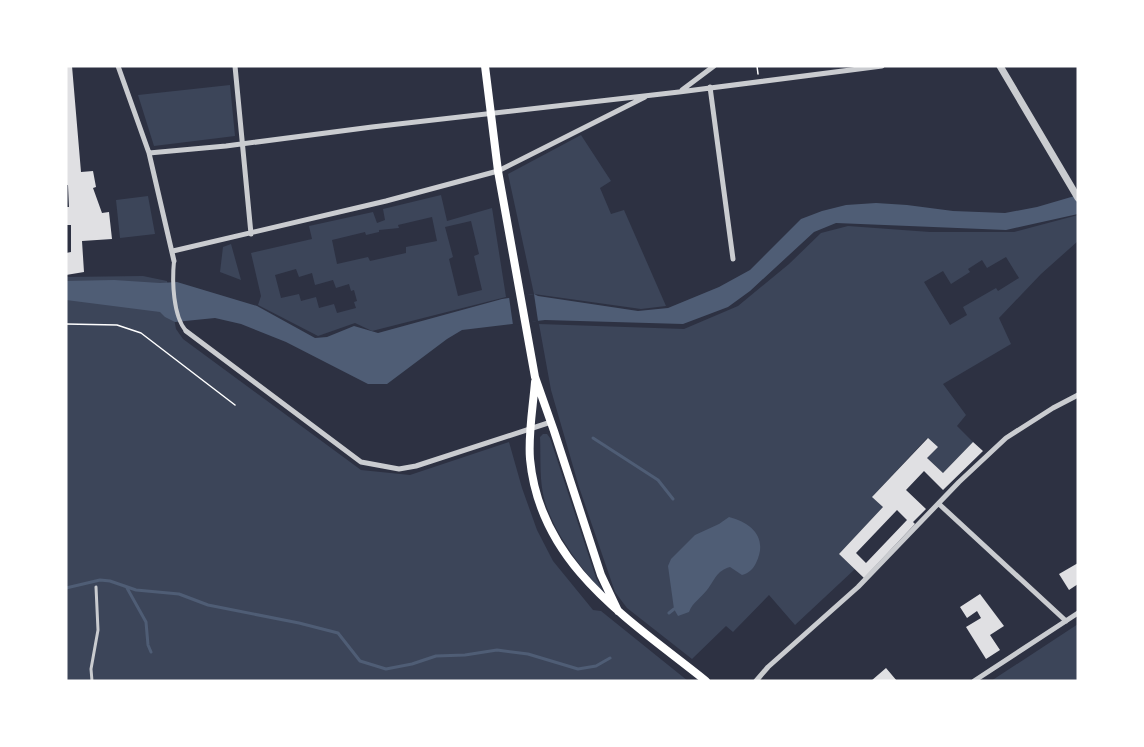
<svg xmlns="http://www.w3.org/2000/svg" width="1144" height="747" viewBox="0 0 1144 747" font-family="'Sofia Sans Condensed',sans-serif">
<rect width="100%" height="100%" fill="#2d3142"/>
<!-- green -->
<path fill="#3c4559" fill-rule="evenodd" d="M230,85L235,136L154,146L138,95Z
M581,135L611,181L600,188L611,214L624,210L666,306L641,309L534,294L508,174Z
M441,195L447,221L492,208L506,297L372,331L355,323L318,336L258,305L261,296L251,253L312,239L309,226L373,212L377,223L385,220L383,209ZM432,217L437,241L406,247V253L370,261L368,257L337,264L332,240L365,232L366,235L379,232V230L399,228L398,225ZM471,221L479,254L474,256L482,290L458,296L449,259L453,257L445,227ZM296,269L299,277L312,273L315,285L333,280L336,288L349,284L351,291L354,290L357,301L354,302L356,308L337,313L334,304L319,308L316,297L301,301L299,294L281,298L275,275Z
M148,196L155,234L120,238L116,200Z
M1078,215V241L1041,274L999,318L1011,344L943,384L966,415L957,426L973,442L943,473L927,458L937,448L927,438L873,496L883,507L839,554L855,569L795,625L769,595L733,632L726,626L692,659L627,608L615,592L579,487L551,390L539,324L684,329L738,306L789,264L821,233L848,226L930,232H1014ZM1006,257L1019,278L998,291L996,288L963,307L967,315L950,325L924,282L943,271L951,284L970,272L968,269L982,260L987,268Z
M231,244L241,280L220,272L223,247Z
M143,276L167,281L176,329L183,339L361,470L410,475L509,442L522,488L537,530L553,561L593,610L601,611L688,681H66V277Z
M543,434H547L550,438L596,578L605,595C581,568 556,536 545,502C539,482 541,458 540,437Z
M1078,624V681H991L1075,626Z"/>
<!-- water -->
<path fill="#4f5d75" d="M1078,195V214L1006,230L836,223L814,232L750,291L728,307L683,324L545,320L462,330L447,339L387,384H368L286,342L241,324L215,318L175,322L165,317L160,312L66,300V281L114,280L160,283L177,282L257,306L315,338L327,337L354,326L378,333L502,299L534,294L538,296L638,311L668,308L719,287L750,270L801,219L822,211L846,205L876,203L907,205L953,211L1005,213L1037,207Z
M729,517C753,523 768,539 756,563C753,569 749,573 742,575L730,567C716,571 715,580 707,590C700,599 693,602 689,612L678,616L674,609L668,566L671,559L695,535L719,524Z"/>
<!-- pier -->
<path fill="#2d3142" d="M534,294L538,321L513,325L509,297Z"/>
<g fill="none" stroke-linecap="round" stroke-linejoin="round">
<!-- stream -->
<path stroke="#4f5d75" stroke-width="3" d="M593,438L658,480L673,499
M66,588L100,580L110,581L136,590L179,594L208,605L299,623L338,633L360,661L386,669L412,664L436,656L465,655L497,650L528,654L578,669L596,666L610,658
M127,588L146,622L148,645L151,652
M669,613L674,609"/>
</g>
<!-- building -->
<path fill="#e0e0e3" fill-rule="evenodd" d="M66,66H72L81,172L93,171L96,187L93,188L102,213L109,212L112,239L82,241L84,272L66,275V253L71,252V225H66V207H69L68,185H66Z
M928,438L938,447L927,458L943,473L973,442L983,451L943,490L924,471L906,490L926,509L913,522L915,524L864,578L839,554L883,507L872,497ZM897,510L907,520L866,563L856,553Z
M1078,563V584L1069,590L1059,574Z
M980,594L1004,626L990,635L1000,650L986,659L966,627L981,618L977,611L967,618L960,607Z
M886,668L897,681H871Z"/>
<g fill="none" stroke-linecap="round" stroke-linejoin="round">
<!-- path -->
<path stroke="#fff" stroke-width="1.5" d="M757,66L758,74
M66,324L117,325L141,333L235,405"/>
<!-- service -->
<path stroke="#caccd0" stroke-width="3" d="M92,681L91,669L98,630L96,587"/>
<!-- pedestrian -->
<path stroke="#caccd0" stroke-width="4" d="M174,261C172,281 173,316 186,331"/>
<!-- minor -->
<path stroke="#caccd0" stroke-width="5" d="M118,66L149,153L174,261
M235,66L251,234
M710,87L733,259
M682,90L714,66
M149,153L226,146L372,127L679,92L882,66
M173,251L386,201L498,171L645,97
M186,331L361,462L399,469L416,466L551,422
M939,504L1066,621
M756,681L768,667L858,587L959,482L1006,438L1053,408L1078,395
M974,681L1078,613"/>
<!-- tertiary -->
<path stroke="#caccd0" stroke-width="7" d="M1000,66L1078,198"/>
<!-- secondary -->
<path stroke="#fff" stroke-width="8" d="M485,66L498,171L535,377L554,431L601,575L618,611
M535,382C533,407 528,434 530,459C540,566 630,620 706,681"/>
</g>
<!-- border -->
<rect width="1144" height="747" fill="none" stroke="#ffffff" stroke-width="135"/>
</svg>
